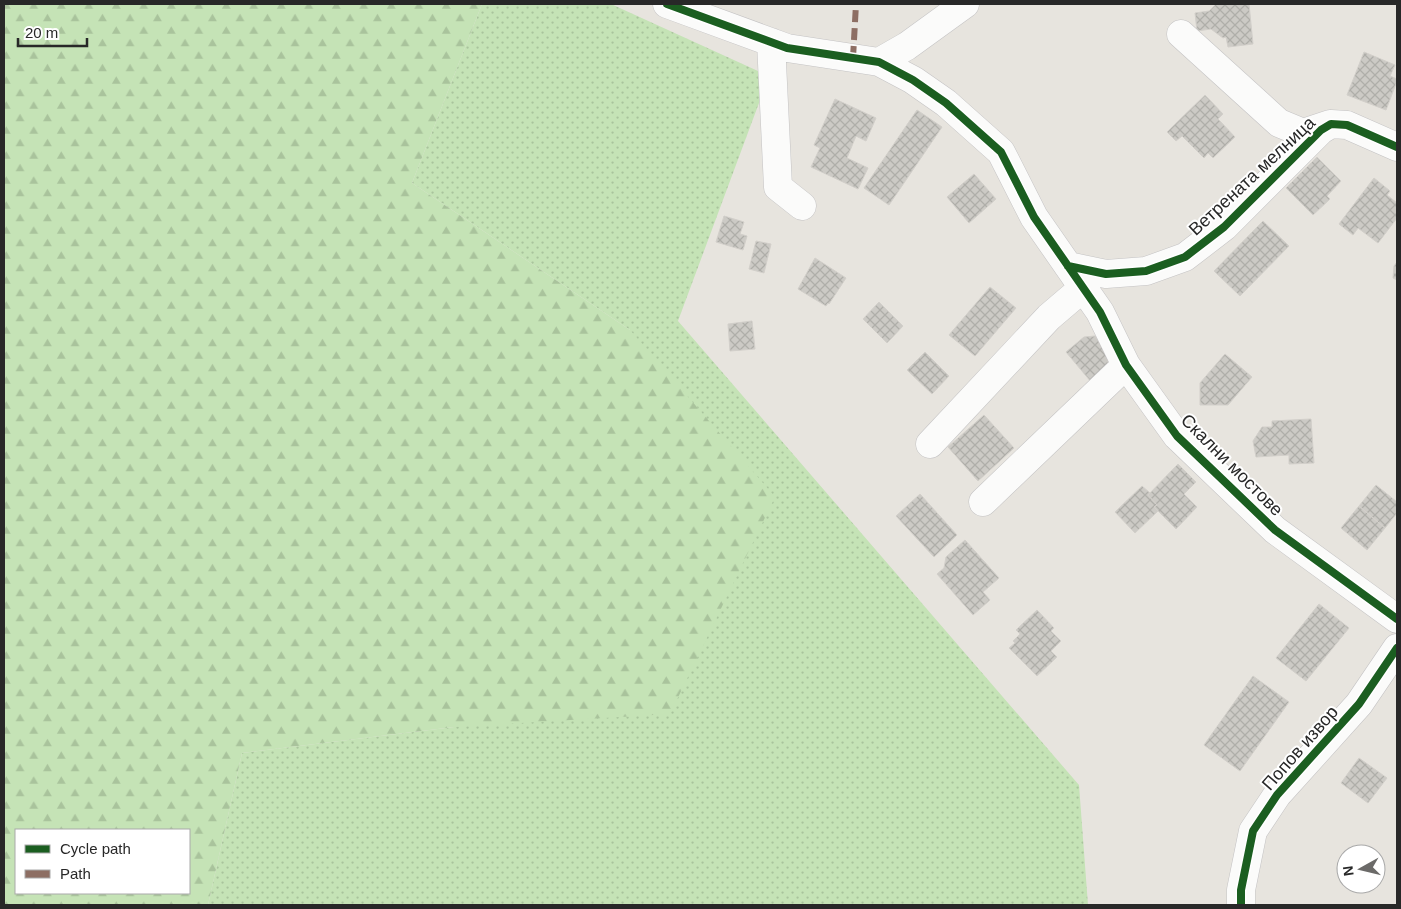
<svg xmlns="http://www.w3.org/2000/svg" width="1401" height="909" viewBox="0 0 1401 909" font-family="Arial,sans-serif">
<defs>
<pattern id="grass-dots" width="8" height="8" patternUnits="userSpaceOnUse" patternTransform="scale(1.25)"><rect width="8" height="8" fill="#c5e3b6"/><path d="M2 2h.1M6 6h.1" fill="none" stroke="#a9c39c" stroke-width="1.8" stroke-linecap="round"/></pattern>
<pattern id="forest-firs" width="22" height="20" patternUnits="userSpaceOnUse" patternTransform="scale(1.25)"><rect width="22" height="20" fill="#c5e3b6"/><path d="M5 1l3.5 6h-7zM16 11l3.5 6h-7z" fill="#a9c39c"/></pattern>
<pattern id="building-cross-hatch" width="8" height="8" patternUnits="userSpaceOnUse" patternTransform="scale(1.25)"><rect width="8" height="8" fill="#cccac5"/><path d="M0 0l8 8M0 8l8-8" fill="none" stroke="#afaea9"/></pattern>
</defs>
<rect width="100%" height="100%" fill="#e7e4de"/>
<!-- grass -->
<path fill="url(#grass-dots)" d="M482,4H611L769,76L678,321L1079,785L1088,905H208L242,753L454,727L630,330L412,183Z"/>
<!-- forest -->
<path fill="url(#forest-firs)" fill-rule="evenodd" d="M4,4H482L412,183L630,330L775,497L670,714L454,727L242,753L208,905H4ZM16,830H189V893H16Z"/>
<!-- building -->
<path fill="url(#building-cross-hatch)" stroke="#d2cfca" d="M1216,4H1249L1253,44L1228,47L1226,37L1223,38L1211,29L1197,31L1195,13L1209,11Z
M1364,52L1395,65L1390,76L1397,79V81L1386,110L1347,95Z
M1205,95L1223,114L1218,119L1235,137L1213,158L1208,153L1204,158L1182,136L1176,141L1167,132Z
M835,99L876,118L866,141L856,136L847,158L868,168L858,189L811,167L820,148L814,145Z
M917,110L942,127L889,205L864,188Z
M1317,157L1341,181L1327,196L1330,199L1313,215L1286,188Z
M974,174L996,199L969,223L947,197Z
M1374,178L1390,191L1387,195L1397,203V218L1378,243L1358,228L1353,235L1339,224Z
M724,216L744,222L740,234L747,236L743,250L716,242Z
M1263,221L1289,246L1240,296L1214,271Z
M756,241L771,244L764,273L749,269Z
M815,258L846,278L829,304L828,303L826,306L798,289Z
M1397,262V280L1393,278L1394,266Z
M990,287L1016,308L975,356L949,335Z
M879,302L903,326L887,343L863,319Z
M752,321L755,349L730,351L728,324Z
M1095,336L1107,354L1109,371L1092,383L1066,352L1084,337Z
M925,352L949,376L932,394L907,370Z
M1225,354L1252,377L1228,405H1200V383Z
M984,415L1014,448L978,481L948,447Z
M1311,419L1314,463L1289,464V455L1256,457L1253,441L1262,427H1272V421Z
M1178,464L1196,482L1184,494L1197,507L1176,529L1154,507L1157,505L1148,495Z
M1376,485L1397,502V513L1385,528L1359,506Z
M1142,486L1150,493L1148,495L1157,505L1154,507L1158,511L1135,533L1115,512Z
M920,494L957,535L934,557L896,516Z
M1359,506L1385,528L1367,550L1341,528Z
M965,540L999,578L983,592L990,600L973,615L937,574L944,568L946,557Z
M1319,604L1349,628L1306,681L1276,658Z
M1037,610L1054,628L1051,631L1061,641L1051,651L1057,657L1037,676L1009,648L1015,643L1013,641L1020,634L1016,630Z
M1253,676L1289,702L1240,771L1204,745Z
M1359,758L1387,778L1368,803L1341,783Z"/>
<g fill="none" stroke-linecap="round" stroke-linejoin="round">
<defs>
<path id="minor" d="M667,4L787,48L879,62L913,80L946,103L1001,152L1034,217L1100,312L1126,365L1177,436L1275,530L1397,619
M1181,34L1279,123L1303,133L1330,124
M771,42L778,187L802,206
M879,62L907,46L965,4
M1068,266L1106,274L1146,271L1185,257L1224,227L1321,130L1331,124L1347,125L1397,147
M930,444L1049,317L1083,288
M983,502L1126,365
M1241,905V890L1253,831L1277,795L1359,704L1397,648"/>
</defs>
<!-- minor casing -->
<use href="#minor" stroke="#c4c3c4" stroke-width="29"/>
<!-- minor -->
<use href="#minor" stroke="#fbfbfa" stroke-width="28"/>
<!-- quiet -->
<path stroke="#8d6e63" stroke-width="6" stroke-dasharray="12 6" stroke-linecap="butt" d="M853,58L856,4"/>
<defs>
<path id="cycleway" d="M667,4L787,48L879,62L913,80L946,103L1001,152L1034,217L1100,312L1126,365L1177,436L1275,530L1397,619
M1068,266L1106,274L1146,271L1185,257L1224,227L1321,130L1331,124L1347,125L1397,147
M1241,905V890L1253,831L1277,795L1359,704L1397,648"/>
</defs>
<!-- cycleway casing -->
<use href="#cycleway" stroke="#fff" stroke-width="11"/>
<!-- cycleway -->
<use href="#cycleway" stroke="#1b5e20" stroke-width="8"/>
</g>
<g text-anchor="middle" stroke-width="4" stroke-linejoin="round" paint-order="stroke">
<!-- street labels -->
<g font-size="18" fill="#282828" stroke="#fff">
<text transform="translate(1252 176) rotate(-43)" y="6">Ветрената мелница</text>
<text transform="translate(1232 465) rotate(45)" y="6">Скални мостове</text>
<text transform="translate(1300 748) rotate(-49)" y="6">Попов извор</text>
</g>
</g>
<!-- border -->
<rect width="1401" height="909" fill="none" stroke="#282828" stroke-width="10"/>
<!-- legend -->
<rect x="15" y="829" width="175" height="65" fill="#ffffff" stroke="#a9a9a9"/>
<rect x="25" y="845" width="25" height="8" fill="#1b5e20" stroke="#a9a9a9"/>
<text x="60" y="854" font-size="15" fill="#282828">Cycle path</text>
<rect x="25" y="870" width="25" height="8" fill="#8d6e63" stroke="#a9a9a9"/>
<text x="60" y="879" font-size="15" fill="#282828">Path</text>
<!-- north arrow -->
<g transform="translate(1361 869) rotate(262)"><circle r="24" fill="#ffffff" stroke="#a9a9a9"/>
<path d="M0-4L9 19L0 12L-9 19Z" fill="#6b6a68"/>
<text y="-8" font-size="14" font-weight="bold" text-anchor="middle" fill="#282828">N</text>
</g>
<!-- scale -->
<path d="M18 38v8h69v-8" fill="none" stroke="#282828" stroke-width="2.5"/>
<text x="25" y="38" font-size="15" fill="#282828" stroke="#ffffff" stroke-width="4" paint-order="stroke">20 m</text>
</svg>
